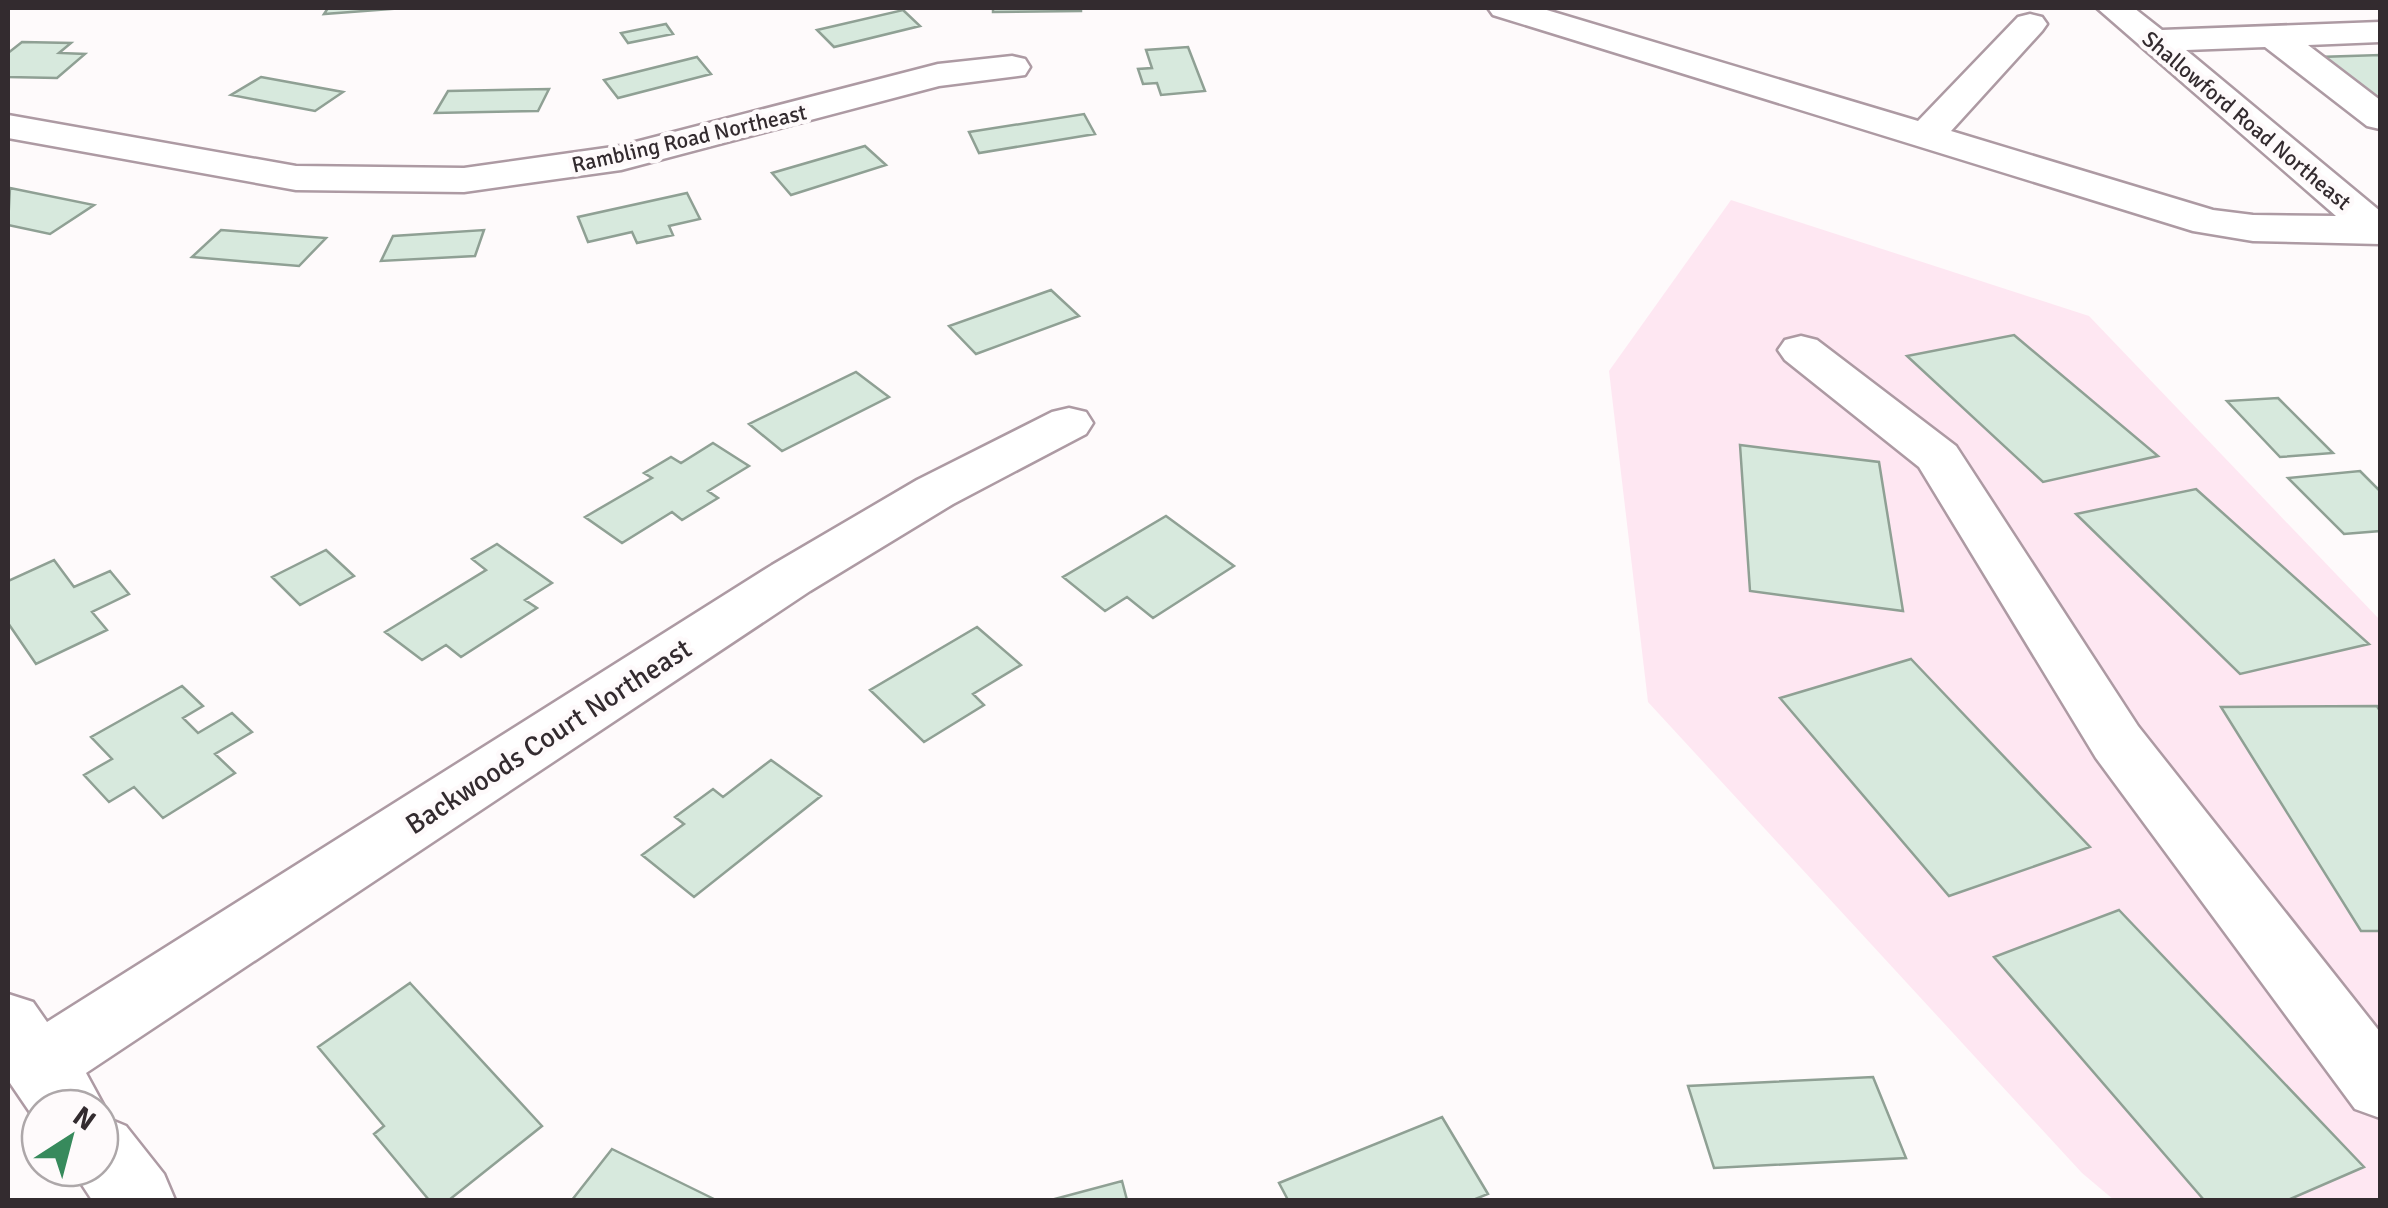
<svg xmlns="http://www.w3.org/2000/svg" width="2388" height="1208" viewBox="0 0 2388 1208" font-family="Signika,sans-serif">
<rect width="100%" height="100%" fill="#fefafb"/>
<!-- built -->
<path fill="#fee7f2" d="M1731,200L2089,316L2380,620V1200H2114L2082,1173L1648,702L1609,371Z"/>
<!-- building -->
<path fill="#d7e9dd" stroke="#8fa094" stroke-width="2.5" d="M328,8H404L324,14Z
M993,8H1081V11L993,12Z
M903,10L920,26L834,47L817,30Z
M666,24L673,34L628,43L621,33Z
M22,42L71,43L59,53L85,54L57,78L8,77V53Z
M1188,47L1205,91L1161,95L1157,83L1143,84L1138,69L1152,68L1146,50Z
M2380,55V103L2320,57Z
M697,57L711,74L618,98L604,80Z
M261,77L343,92L315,111L231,95Z
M549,89L538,111L435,113L448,91Z
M1084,114L1095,134L979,153L969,132Z
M865,146L886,165L791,195L772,173Z
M10,188L94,205L50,234L8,225Z
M687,193L700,219L669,226L673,235L637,243L632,232L588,242L578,217Z
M221,230L326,238L299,266L192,257Z
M484,230L475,256L381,261L393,236Z
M1051,290L1079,316L976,354L949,326Z
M2014,335L2158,456L2043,482L1907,356Z
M856,372L889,397L782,451L749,424Z
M2278,398L2333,453L2280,457L2227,401Z
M713,443L749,466L708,491L718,498L682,520L672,512L622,543L585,517L652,478L644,473L671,457L681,463Z
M1740,445L1879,462L1903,611L1750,591Z
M2360,471L2380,491V531L2344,534L2288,478Z
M2196,489L2369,644L2240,674L2076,514Z
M1166,516L1234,566L1153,618L1127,597L1105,611L1063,577Z
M497,544L552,583L525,600L537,608L461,657L446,645L422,660L385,632L486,570L472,559Z
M326,550L354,576L300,605L272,577Z
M54,560L74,587L110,571L129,594L92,612L107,630L36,664L8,623V581Z
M977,627L1021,665L973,694L984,705L924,742L870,690Z
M1911,659L2090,847L1949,896L1780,698Z
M182,686L203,706L183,718L198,733L232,713L252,732L215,754L235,773L163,818L134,787L109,802L84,775L112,759L91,737Z
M2377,706L2380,711V931H2361L2221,707Z
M771,760L821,796L694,897L642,855L684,824L675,817L713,789L723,797Z
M2119,910L2364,1167L2288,1200H2204L1994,957Z
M410,983L542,1126L449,1200H429L374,1134L384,1126L318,1047Z
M1873,1077L1906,1158L1714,1168L1688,1086Z
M1442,1117L1488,1194L1473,1200H1288L1279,1183Z
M612,1149L716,1200H572Z
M1122,1181L1127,1200H1051Z"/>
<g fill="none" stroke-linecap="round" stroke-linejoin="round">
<defs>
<path id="minor" d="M1488,8H1540L1918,121L2018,17L2030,14L2042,17L2047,24L2042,31L1951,131L2213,210L2253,215L2336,216L2097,8H2134L2162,30L2380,22V42L2308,45L2380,100V129L2367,126L2265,47L2186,50L2380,211V244L2253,241L2193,231L1493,15Z
M1012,56L1025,59L1030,67L1025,75L939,86L621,170L464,192L296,190L8,138V115L296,166L464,168L620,146L938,64Z
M1801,336L1817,340L1956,446L2138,726L2380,1032V1118L2355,1109L2096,758L1919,467L1785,360L1778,350L1785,340Z
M1069,408L1086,412L1093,423L1086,434L953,504L810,591L86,1073L105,1108L102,1116L126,1126L164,1174L175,1200H92L71,1168H100V1108H40V1127L8,1080V994L33,1002L47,1022L772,565L917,480L1052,412Z"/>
</defs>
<!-- minor casing -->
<use href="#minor" stroke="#ad9aa3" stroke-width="5"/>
<!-- minor -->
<use href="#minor" fill="#fff" fill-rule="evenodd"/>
</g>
<g text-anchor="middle" stroke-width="9" stroke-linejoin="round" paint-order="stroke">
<!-- far-street labels -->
<g font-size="22" fill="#332b2f" stroke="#fefafb">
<text transform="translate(2247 120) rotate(40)" y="8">Shallowford Road Northeast</text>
<text transform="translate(689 138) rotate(-13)" y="8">Rambling Road Northeast</text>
</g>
<!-- street labels -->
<g font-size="28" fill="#332b2f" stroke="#fefafb">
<text transform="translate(548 736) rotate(-33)" y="10">Backwoods Court Northeast</text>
</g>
</g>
<!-- border -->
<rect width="2388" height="1208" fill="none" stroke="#332b2f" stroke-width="20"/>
<!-- north arrow -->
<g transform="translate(70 1138) rotate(36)"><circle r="48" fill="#fefafb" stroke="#ada7a9" stroke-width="2.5"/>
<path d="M0-8L18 38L0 25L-18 38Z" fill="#378a5c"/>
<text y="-15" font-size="28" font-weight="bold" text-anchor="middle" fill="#332b2f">N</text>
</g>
</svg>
